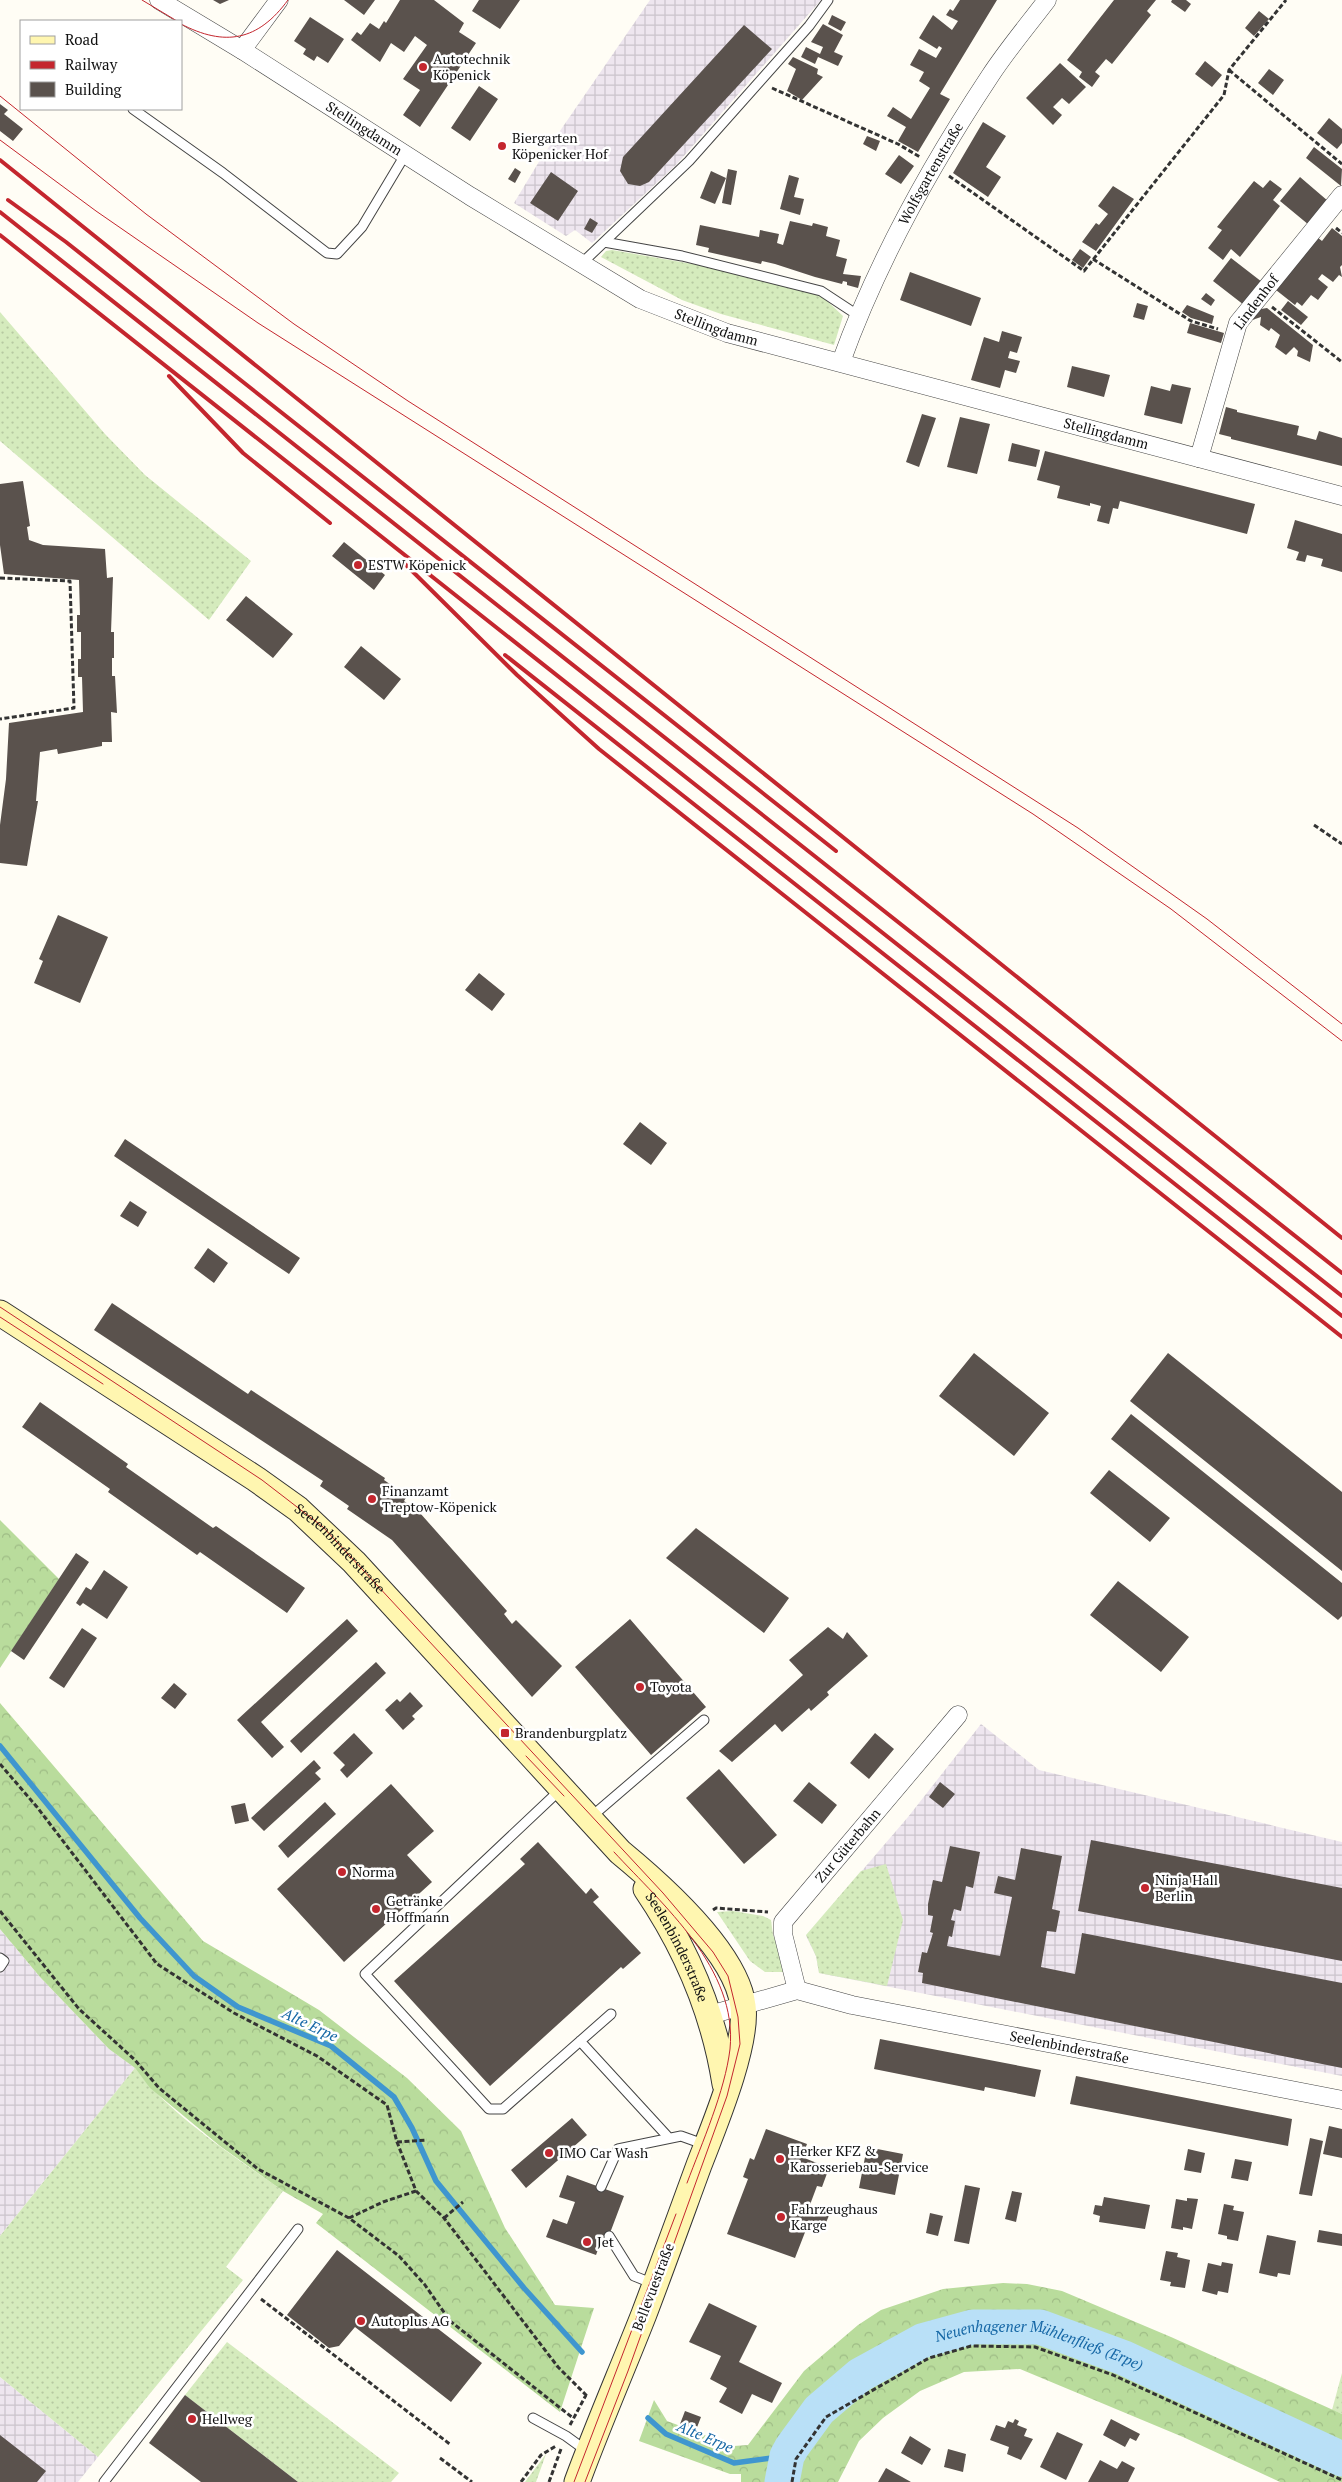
<svg xmlns="http://www.w3.org/2000/svg" width="1342" height="2482" viewBox="0 0 1342 2482" font-family="'PT Serif',serif">
<defs>
<pattern id="industrial-grid" width="8" height="8" patternUnits="userSpaceOnUse" patternTransform="scale(1.25)"><rect width="8" height="8" fill="#eee6ef"/><path d="M0 4h8M4 0v8" fill="none" stroke="#cbc4cc"/></pattern>
<pattern id="grass-dots" width="8" height="8" patternUnits="userSpaceOnUse" patternTransform="scale(1.25)"><rect width="8" height="8" fill="#d5ebbd"/><path d="M2 2h.1M6 6h.1" fill="none" stroke="#b6c8a1" stroke-width="1.8" stroke-linecap="round"/></pattern>
<pattern id="forest-crowns" width="20" height="18" patternUnits="userSpaceOnUse" patternTransform="scale(1.25)"><rect width="20" height="18" fill="#b9dc9c"/><path d="M2 6a3 3 0 1 1 6 0M12 15a3 3 0 1 1 6 0" fill="none" stroke="#9ebc85"/></pattern>
</defs>
<rect width="100%" height="100%" fill="#fffdf5"/>
<!-- industrial -->
<path fill="url(#industrial-grid)" d="M650,0H821L676,165L592,243L575,230L566,236L514,203L540,160Z
M981,1724L1039,1770L1342,1842V2076L819,1973L816,1956L806,1936L908,1817Z
M0,1929L40,1977L109,2049L135,2068L0,2236Z
M0,2377L98,2457L78,2482H0Z"/>
<!-- grass -->
<path fill="url(#grass-dots)" d="M612,250L704,266L786,285L823,297L843,316L834,345L721,314L682,300L601,257L606,251Z
M0,312L105,434L145,475L251,561L209,620L0,441Z
M886,1864L903,1920L887,1986L819,1973L816,1956L806,1935L861,1871Z
M733,1911L763,1916L771,1920L773,1935L786,1967L785,1972H765L750,1961L717,1912Z
M135,2068C171,2116 234,2156 283,2191L226,2267L243,2280L98,2457L0,2377V2236Z
M227,2342L399,2473L391,2482H298L185,2395Z
M1342,2373V2414L1332,2410Z
M546,2454L536,2482H525Z"/>
<!-- forest -->
<path fill="url(#forest-crowns)" d="M0,1520L59,1579L0,1668Z
M0,1703L203,1941L319,2010L407,2078L461,2131L505,2228L555,2305L594,2308L560,2412L316,2223L323,2214L283,2191L220,2146L150,2088L135,2068L109,2049L40,1977L0,1929Z
M1003,2283L1027,2284L1062,2291L1171,2337L1342,2414V2482H1280L1183,2437L1020,2369L964,2372L920,2391L883,2418L859,2441L838,2482H741V2474H730L639,2441L654,2400L667,2421L734,2446L748,2445L804,2371L858,2325L881,2310L943,2289Z"/>
<g fill="none" stroke-linecap="round" stroke-linejoin="round">
<!-- stream -->
<path stroke="#3f96cf" stroke-width="5.5" d="M0,1746L140,1918L194,1976L238,2007L331,2046L394,2097L412,2128L436,2181L524,2288L582,2352
M648,2418L666,2434L734,2463L787,2456"/>
<!-- river -->
<path stroke="#b9e0f7" stroke-width="35" id="s1" d="M782,2482L787,2456L792,2447L819,2410L860,2375L922,2341L973,2327H1040L1124,2358L1342,2459"/>
</g>
<!-- building -->
<path fill="#5a524d" d="M213,0H229L220,4Z
M344,0H375L364,15Z
M400,0H434L464,23L459,32L476,43L420,127L403,115L420,90L403,79L427,45L415,36L404,52L391,43L380,62L351,40L357,32L361,35L370,23L379,29L384,21L386,23Z
M479,0H520L500,29L472,11Z
M960,0H997L940,94L950,99L918,152L898,141L906,127L887,116L893,107L911,119L930,88L919,81L924,72L910,65L919,49L936,58L942,48L939,46L937,49L919,38L933,15L952,30L958,21L946,15L950,9L953,11Z
M1114,0H1156L1147,11L1151,15L1112,64L1106,59L1095,72L1100,76L1092,87L1079,77L1082,72L1067,60Z
M1172,0H1186L1191,4L1185,12L1171,2Z
M1259,11L1269,19L1254,36L1245,28Z
M832,15L846,22L841,31L828,24Z
M310,17L344,39L328,63L317,56L314,61L303,54L306,49L294,41Z
M823,24L843,35L834,52L843,56L838,66L818,57L815,64L801,57L806,47L820,54L823,47L811,42Z
M744,25L772,49L649,182L640,186L628,184L620,171L623,157Z
M793,57L818,69L817,74L823,77L802,100L787,91L796,69L788,64Z
M1205,61L1222,75L1212,87L1195,74Z
M1060,63L1086,87L1069,104L1062,98L1053,107L1062,115L1053,125L1026,98Z
M1269,69L1284,80L1273,95L1258,83Z
M479,86L498,99L470,141L451,128Z
M0,104L8,110L4,114L23,129L13,141L0,131Z
M1329,118L1342,129V143L1337,149L1317,133Z
M983,122L1006,136L986,167L1001,177L988,197L953,173Z
M867,136L880,141L876,151L863,144Z
M1314,147L1342,169L1341,186L1306,158Z
M899,155L914,166L901,184L885,174Z
M515,168L521,172L515,183L508,179Z
M728,169L737,171L731,205L722,203Z
M711,171L726,178L715,204L700,198Z
M551,172L578,191L558,221L530,203Z
M789,175L799,178L794,197L804,199L800,215L780,209Z
M1300,177L1328,201L1309,225L1280,201Z
M1270,180L1282,189L1273,200L1280,206L1240,257L1231,249L1223,260L1208,248L1222,230L1217,227L1254,181L1263,188Z
M1113,186L1134,199L1096,251L1082,242L1096,223L1099,225L1108,214L1098,206Z
M590,218L598,223L592,233L584,229Z
M790,221L812,226L813,223L828,227L826,236L840,240L836,256L847,259L843,274L861,276L858,288L847,285V282L843,281L842,284L815,277L775,264L762,261L761,264L708,252L709,248L696,245L700,225L759,237L760,230L779,234L777,243L783,245Z
M1332,228L1342,236V265L1340,267L1342,277L1339,275L1333,282L1322,274L1318,279L1328,287L1318,300L1311,295L1302,306L1297,302L1295,305L1276,290L1317,237L1322,241Z
M1080,249L1091,257L1083,268L1072,260Z
M1231,258L1262,282L1244,305L1213,281Z
M910,272L981,298L971,326L900,300Z
M1206,293L1215,300L1211,306L1201,299Z
M1288,301L1308,317L1301,325L1281,310Z
M1137,303L1148,306L1144,320L1133,317Z
M1187,305L1214,316L1212,324L1191,318L1182,312Z
M1267,308L1313,345L1310,362L1297,356L1298,351L1294,347L1286,355L1275,347L1280,335L1271,328L1269,331L1260,325L1261,317L1252,320L1261,309Z
M1190,323L1224,333L1221,343L1187,333Z
M1002,331L1022,337L1017,353L1010,351L1008,358L1020,361L1016,373L1005,370L1000,388L971,380L984,337L999,342Z
M1072,366L1110,375L1104,397L1067,387Z
M1172,384L1191,388L1182,424L1144,415L1151,386L1170,391Z
M1226,407L1237,410V412L1299,426L1297,435L1316,440L1319,431L1342,438V466L1231,439V437L1219,434Z
M922,414L936,418L919,467L906,462Z
M960,417L990,424L977,474L947,467Z
M1012,443L1040,450L1036,467L1008,461Z
M1045,451L1255,504L1247,534L1120,501L1118,509L1113,508L1109,524L1097,521L1101,506L1090,503V506L1057,498L1060,486L1037,480Z
M23,481L30,526L27,527L29,540L43,545L105,549L107,578L113,577L111,632H114V658H112V676H115L117,713L111,712L112,742H102V746L58,754L57,749L40,752L36,801H38L27,866L0,863V825L6,779L9,723L83,712L82,677H78V659H81V632H77V615H80L79,580L4,574L0,545V484Z
M1295,520L1342,534V572L1321,566L1323,559L1307,555L1305,562L1296,560L1299,552L1287,548Z
M344,542L385,575L374,590L332,556Z
M246,596L293,634L273,658L226,620Z
M361,646L401,679L384,700L344,667Z
M58,915L108,937L80,1003L34,983L43,961L39,959Z
M479,973L505,994L492,1011L465,990Z
M640,1122L667,1143L651,1165L623,1144Z
M125,1139L300,1258L289,1274L114,1156Z
M130,1201L147,1212L138,1227L120,1216Z
M208,1248L228,1263L214,1283L194,1268Z
M112,1303L248,1394L251,1390L385,1478L384,1480L407,1496L404,1501L420,1513L507,1611L504,1614L512,1624L516,1620L562,1666L532,1697L392,1540L347,1509L349,1506L320,1486L323,1481L94,1330Z
M974,1353L1049,1413L1014,1456L939,1396Z
M1168,1353L1342,1492V1571L1130,1401Z
M40,1402L128,1464L126,1467L213,1528L216,1526L305,1588L287,1613L200,1552L197,1555L108,1492L110,1489L22,1427Z
M1131,1414L1342,1583V1616L1338,1620L1111,1439Z
M1109,1470L1170,1518L1150,1542L1090,1493Z
M696,1528L789,1598L764,1633L666,1558Z
M76,1553L89,1562L24,1660L11,1651Z
M104,1570L128,1587L107,1619L83,1603L80,1606L76,1603L86,1587L91,1590Z
M1118,1581L1189,1637L1161,1672L1090,1615Z
M347,1619L358,1631L261,1722L284,1747L272,1758L237,1720Z
M630,1619L706,1707L651,1755L575,1667Z
M828,1627L843,1639L847,1632L868,1656L827,1692L829,1695L811,1711L809,1708L782,1732L775,1724L732,1762L719,1751L803,1675L789,1660Z
M82,1628L97,1638L64,1688L49,1678Z
M376,1662L386,1673L301,1753L290,1741Z
M174,1683L187,1694L175,1709L161,1698Z
M410,1692L423,1706L412,1716L415,1719L403,1730L385,1710L397,1699L400,1702Z
M354,1733L373,1753L347,1778L340,1770L345,1765L333,1753Z
M875,1733L894,1749L869,1779L850,1763Z
M314,1760L321,1768L315,1773L321,1779L264,1831L251,1818Z
M719,1769L777,1835L744,1864L686,1798Z
M809,1782L837,1805L822,1824L793,1801Z
M940,1782L955,1794L943,1808L929,1797Z
M391,1784L434,1831L407,1855L432,1882L344,1962L277,1889Z
M325,1802L336,1814L288,1858L278,1846Z
M245,1803L249,1821L235,1824L231,1806Z
M1091,1840L1342,1888V1961L1078,1911Z
M538,1842L586,1894L591,1888L599,1897L593,1902L641,1953L623,1969L621,1967L490,2086L394,1981L525,1864L520,1859Z
M950,1846L980,1852L973,1888L966,1886L961,1911L954,1909L951,1920L955,1921L952,1937L949,1936L947,1946L1000,1956L1012,1897L994,1893L998,1876L1015,1880L1021,1848L1062,1856L1052,1909L1060,1911L1056,1932L1047,1931L1041,1967L1075,1974L1082,1933L1342,1983V2068L922,1983L923,1973L918,1972L922,1952L927,1953L933,1933L930,1932L933,1916L928,1915V1904L933,1880L942,1882Z
M880,2039L1041,2070L1035,2097L985,2087L984,2091L874,2069Z
M1076,2076L1292,2119L1288,2146L1070,2104Z
M572,2118L587,2135L526,2188L511,2170Z
M1329,2126L1342,2129V2158L1323,2154Z
M766,2129L807,2144L802,2157L829,2168L822,2187L817,2186L808,2210L812,2211L815,2206L831,2211L824,2227L809,2222L795,2258L727,2234L748,2179L743,2177L750,2158L754,2160Z
M1310,2138L1323,2141L1312,2196L1299,2194Z
M867,2147L903,2154L895,2195L859,2188Z
M1188,2149L1205,2153L1201,2173L1184,2170Z
M1235,2159L1252,2162L1248,2181L1231,2178Z
M567,2175L624,2196L607,2241L602,2239L596,2255L546,2237L553,2219L567,2224L575,2202L559,2197Z
M965,2185L980,2188L969,2244L954,2241Z
M1012,2191L1022,2193L1016,2222L1005,2219Z
M1104,2197L1150,2205L1145,2229L1099,2222L1100,2216L1093,2214L1095,2205L1102,2206Z
M1187,2198L1198,2199L1192,2229L1183,2227V2230L1171,2228L1176,2199L1187,2201Z
M1224,2204L1234,2206L1233,2210L1244,2212L1238,2241L1227,2239V2236L1218,2234Z
M930,2213L943,2216L938,2236L926,2233Z
M1319,2230L1342,2234V2246L1317,2242Z
M1267,2235L1296,2241L1290,2275L1278,2273L1277,2277L1259,2273Z
M337,2250L482,2363L451,2402L355,2327L339,2346L329,2348L287,2315Z
M1166,2251L1178,2253L1177,2257L1190,2260L1185,2288L1170,2286L1171,2282L1160,2280Z
M1222,2262L1233,2264L1228,2293L1218,2291L1217,2295L1202,2291L1208,2263L1221,2266Z
M709,2303L757,2326L739,2362L782,2383L772,2403L752,2394L742,2414L719,2402L727,2388L710,2379L721,2356L689,2342Z
M185,2395L298,2482H201L149,2443Z
M685,2411L701,2417L696,2430L680,2424Z
M1015,2419L1019,2421L1017,2425L1027,2429L1024,2436L1033,2439L1021,2460L1007,2454L1009,2447L990,2440L996,2425L1005,2428L1008,2421L1013,2423Z
M1111,2419L1140,2434L1136,2441L1130,2438L1125,2447L1103,2435Z
M1057,2432L1083,2444L1066,2480L1040,2467Z
M0,2435L46,2471L37,2482H0Z
M910,2436L931,2449L922,2465L901,2453Z
M948,2449L966,2454L963,2472L944,2467Z
M1100,2460L1117,2469L1122,2461L1135,2468L1128,2482H1088Z
M886,2468L911,2482H878Z"/>
<g fill="none" stroke-linecap="round" stroke-linejoin="round">
<defs>
<path id="lane" d="M133,109L223,173L327,253L337,254L362,227L405,155
M604,242L682,256L821,291L859,316
M581,264L689,161L809,26L828,0
M561,1789L365,1974L489,2109H503L611,2014
M591,1817L704,1720
M0,1958L4,1961L0,1967
M580,2041L669,2138
M601,2187L618,2149L681,2136L706,2145
M609,2236L634,2276L654,2284
M533,2418L566,2436L588,2452
M104,2482L298,2229"/>
<g id="street">
<path id="s2" d="M159,0L242,50L470,196L640,299L727,333L1342,496"/>
<path d="M242,50L279,0"/>
<path id="s3" d="M841,362C877,262 931,165 990,76C1007,50 1028,25 1047,0"/>
<path d="M1199,458L1238,323L1342,195"/>
<path id="s4" d="M797,1990L783,1934V1922L958,1715"/>
<path id="s5" d="M710,2015L797,1990L852,2005L1342,2100"/>
</g>
<g id="secondary">
<path d="M0,1313L256,1479L298,1509L354,1562L620,1852C660,1885 737,1953 743,2006C748,2045 714,2126 699,2165C681,2214 663,2264 644,2314C622,2370 598,2425 577,2482"/>
<path id="s6" d="M646,1889C686,1948 714,2014 725,2084"/>
</g>
</defs>
<!-- lane casing -->
<use href="#lane" stroke="#444" stroke-width="11"/>
<!-- street casing -->
<use href="#street" stroke="#444" stroke-width="19"/>
<!-- secondary casing -->
<use href="#secondary" stroke="#333" stroke-width="27"/>
<!-- path -->
<path stroke="#333" stroke-width="3" stroke-dasharray="5 2.5" stroke-linecap="butt" d="M1229,70L1342,164
M772,88L898,144L920,157
M949,176L1084,271L1224,95L1229,70L1286,0
M1336,228L1342,233
M1093,259L1191,321L1218,329
M1272,307L1342,362
M0,578L70,581L74,708L0,719
M1314,825L1342,844
M0,1764L37,1807L157,1964L234,2013L317,2056L387,2105L397,2142L416,2191L444,2218L558,2367L588,2397
M713,1910L716,1908L768,1912
M0,1911L79,2009L135,2060L159,2088L258,2169L349,2218L399,2256L425,2285L450,2321L573,2418
M397,2142L427,2140
M349,2218L383,2202L416,2191
M444,2218L463,2202
M261,2299L451,2445
M570,2425L586,2395
M440,2458L472,2482
M521,2482L541,2455L556,2446
M549,2482L561,2449
M792,2482L796,2459L826,2417L929,2358L971,2346L1035,2347L1113,2375L1342,2480"/>
<!-- lane -->
<use href="#lane" stroke="#fff" stroke-width="9"/>
<!-- street -->
<use href="#street" stroke="#fff" stroke-width="18"/>
<!-- secondary -->
<use href="#secondary" stroke="#fff6b0" stroke-width="25"/>
<!-- tram -->
<g stroke="#c4262e" stroke-width="1">
<path d="M142,0L177,21"/>
<path d="M181,24C225,47 258,41 288,0"/>
<path d="M0,96L146,214L294,324L408,401L1078,828L1207,919L1342,1024"/>
<path d="M0,140L96,211L258,323L1033,814L1171,909L1342,1041"/>
<path id="s7" d="M0,1307L262,1480L323,1527L663,1893L713,1952L728,1976L738,2017L740,2044L727,2096L628,2371L585,2482"/>
<path d="M0,1317L103,1384"/>
<path d="M526,1756L564,1796"/>
<path d="M614,1852C663,1905 738,1969 730,2049C725,2091 702,2143 687,2183"/>
<path d="M574,2482L676,2214"/>
</g>
<!-- rail -->
<path stroke="#c4262e" stroke-width="4" d="M0,160L1342,1238
M8,200L66,242L836,851
M0,212L1342,1273
M0,235L1342,1296
M169,376L243,453L330,523
M402,561L517,675L599,749L1342,1337
M505,655L1342,1316"/>
</g>
<!-- markers -->
<g fill="#c4262e" stroke="#fff" stroke-width="2">
<circle cx="423" cy="67" r="5"/>
<circle cx="502" cy="146" r="5"/>
<circle cx="358" cy="565" r="5"/>
<circle cx="372" cy="1499" r="5"/>
<circle cx="640" cy="1687" r="5"/>
<rect x="500" y="1728" width="10" height="10" rx="2.5"/>
<circle cx="342" cy="1872" r="5"/>
<circle cx="1145" cy="1888" r="5"/>
<circle cx="376" cy="1909" r="5"/>
<circle cx="549" cy="2153" r="5"/>
<circle cx="780" cy="2159" r="5"/>
<circle cx="781" cy="2217" r="5"/>
<circle cx="587" cy="2242" r="5"/>
<circle cx="361" cy="2321" r="5"/>
<circle cx="192" cy="2419" r="5"/>
</g>
<g text-anchor="middle" stroke-width="5" stroke-linejoin="round" paint-order="stroke">
<!-- poi labels -->
<g font-size="14" fill="#111" stroke="#fff" text-anchor="start">
<text x="433" y="64">Autotechnik<tspan x="433" dy="16">Köpenick</tspan></text>
<text x="512" y="143">Biergarten<tspan x="512" dy="16">Köpenicker Hof</tspan></text>
<text x="368" y="570">ESTW Köpenick</text>
<text x="382" y="1496">Finanzamt<tspan x="382" dy="16">Treptow-Köpenick</tspan></text>
<text x="650" y="1692">Toyota</text>
<text x="515" y="1738">Brandenburgplatz</text>
<text x="352" y="1877">Norma</text>
<text x="1155" y="1885">Ninja Hall<tspan x="1155" dy="16">Berlin</tspan></text>
<text x="386" y="1906">Getränke<tspan x="386" dy="16">Hoffmann</tspan></text>
<text x="790" y="2156">Herker KFZ &amp;<tspan x="790" dy="16">Karosseriebau-Service</tspan></text>
<text x="559" y="2158">IMO Car Wash</text>
<text x="791" y="2214">Fahrzeughaus<tspan x="791" dy="16">Karge</tspan></text>
<text x="597" y="2247">Jet</text>
<text x="371" y="2326">Autoplus AG</text>
<text x="202" y="2424">Hellweg</text>
</g>
<!-- street labels -->
<g font-size="14" fill="#111" stroke="#fff">
<text dy="5" stroke="none"><textPath href="#s2" startOffset="242">Stellingdamm</textPath></text>
<text dy="5" stroke="none"><textPath href="#s3" startOffset="209">Wolfsgartenstraße</textPath></text>
<text transform="translate(1256 302) rotate(-53)" y="5">Lindenhof</text>
<text dy="5" stroke="none"><textPath href="#s2" startOffset="648">Stellingdamm</textPath></text>
<text dy="5" stroke="none"><textPath href="#s2" startOffset="1052">Stellingdamm</textPath></text>
<text dy="5" stroke="none"><textPath href="#s7" startOffset="418">Seelenbinderstraße</textPath></text>
<text dy="5" stroke="none"><textPath href="#s4" startOffset="170">Zur Güterbahn</textPath></text>
<text dy="5" stroke="none"><textPath href="#s6" startOffset="66">Seelenbinderstraße</textPath></text>
<text dy="5" stroke="none"><textPath href="#s5" startOffset="369">Seelenbinderstraße</textPath></text>
<text transform="translate(653 2287) rotate(-69)" y="5">Bellevuestraße</text>
</g>
<!-- water labels -->
<g font-size="15" font-style="italic" fill="#1768a6" stroke="#fff">
<text transform="translate(310 2025) rotate(25)" y="5">Alte Erpe</text>
<text dy="5" stroke="none"><textPath href="#s1" startOffset="329">Neuenhagener Mühlenfließ (Erpe)</textPath></text>
<text transform="translate(705 2437) rotate(23)" y="5">Alte Erpe</text>
</g>
</g>
<!-- legend -->
<rect x="20" y="20" width="162" height="90" fill="#ffffff" stroke="#a0a0a0"/>
<rect x="30" y="36" width="25" height="8" fill="#fff6b0" stroke="#a0a0a0"/>
<text x="65" y="45" font-size="15" fill="#111111">Road</text>
<rect x="30" y="61" width="25" height="8" fill="#c4262e" stroke="#a0a0a0"/>
<text x="65" y="70" font-size="15" fill="#111111">Railway</text>
<rect x="30" y="82" width="25" height="15" fill="#5a524d" stroke="#a0a0a0"/>
<text x="65" y="95" font-size="15" fill="#111111">Building</text>
</svg>
